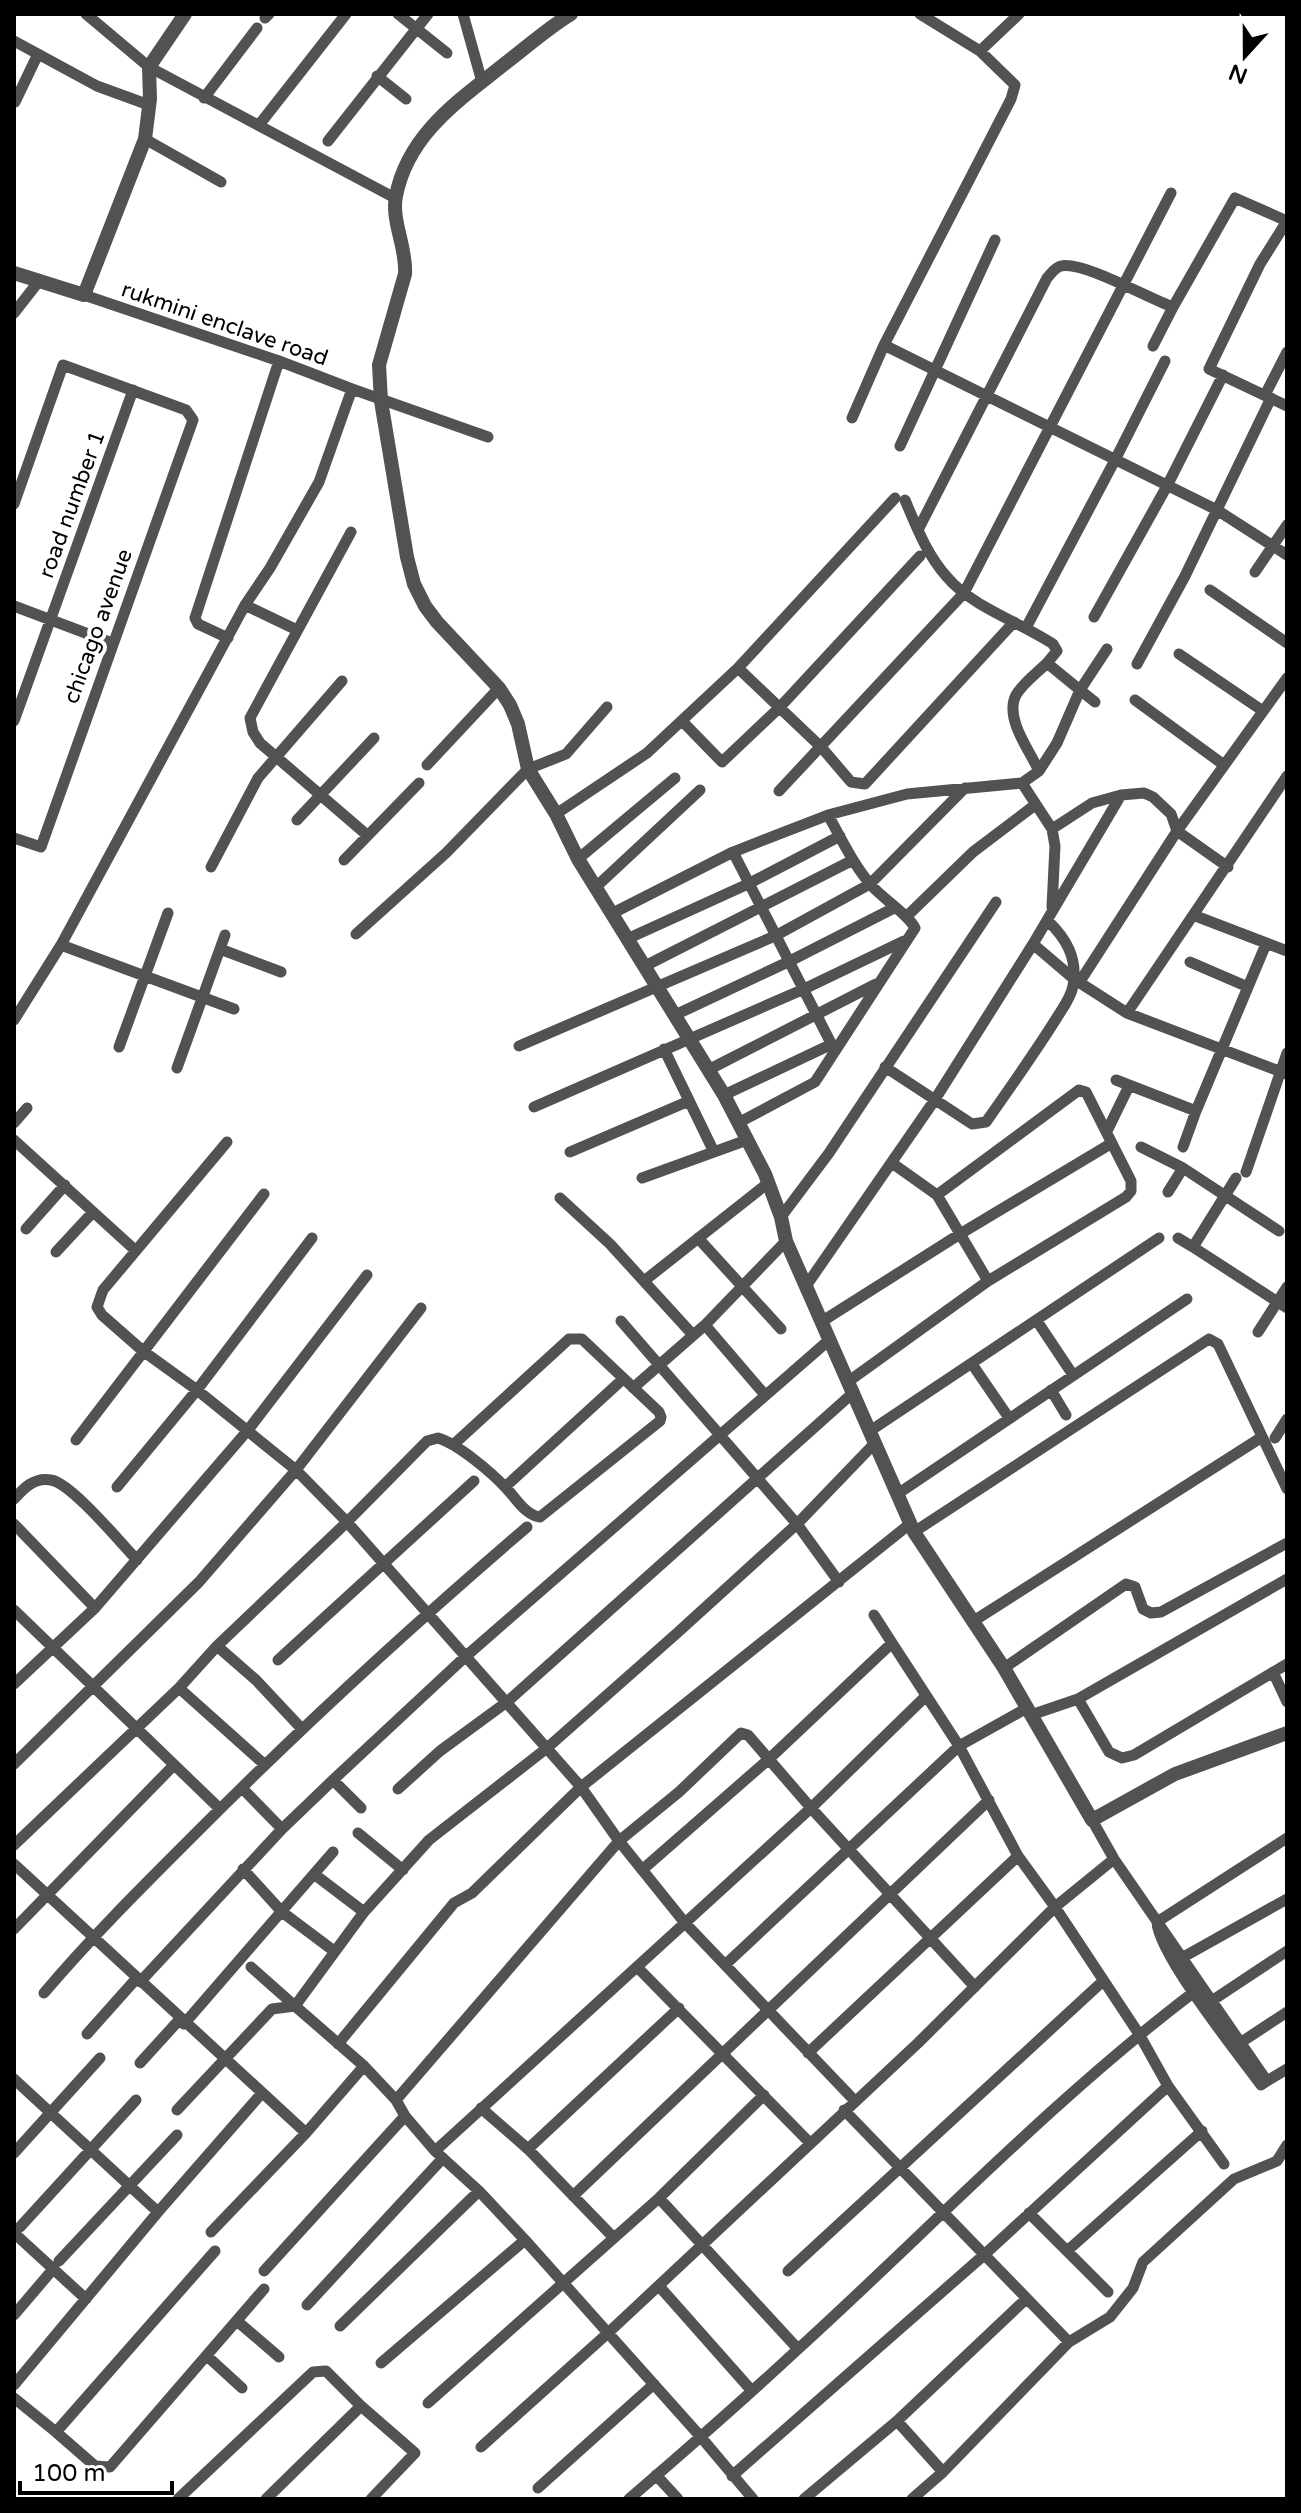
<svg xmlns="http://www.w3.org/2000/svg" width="1301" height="2513" viewBox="0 0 1301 2513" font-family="'Varela Round',sans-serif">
<rect width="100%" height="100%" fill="#fff"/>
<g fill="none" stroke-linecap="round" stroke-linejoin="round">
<!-- minor -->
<path stroke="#525252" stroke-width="11" d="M86,14L149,67L395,198
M398,14L447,53
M463,14L482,82
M265,18L269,14
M14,41L97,86L149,105
M980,51L1019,14
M377,76L406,99
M204,98L257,28
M15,102L38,54
M259,125L346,14
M145,139L221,182
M328,141L428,14
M1287,221L1260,264L1209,369L1287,406
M84,295L279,361L352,389
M14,313L39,281
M884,345L1217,510L1287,555
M1153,346L1173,307
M1265,395L1287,352
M852,418L884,345L1011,99L1015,85L980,51L920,14
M900,446L995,240
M14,504L63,365L186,410L193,420L41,847L14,838
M918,530L1047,278C1052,273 1054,268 1061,266C1084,261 1149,299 1173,307L1235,198L1287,221
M351,532L250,718L253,732L260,743L367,835
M1255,572L1287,525
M1210,590L1287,643
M245,605L297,630
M14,606L112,643
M1094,617L1167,486L1223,375
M1027,626L1115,460L1165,361
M228,638L198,624L195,618L279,361
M1179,654L1263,711
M1137,664L1185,576L1271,398
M738,668L822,748L851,782L865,784L1014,622
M1135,700L1224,765
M1095,702L1080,690L1107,649
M14,721L133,390
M682,721L722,762L780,707L920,556
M427,765L499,688
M1039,771C1030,751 1004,718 1016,695C1023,683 1037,673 1047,663
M1022,783L1052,829L1055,846L1052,907
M779,791L964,593L1171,193
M556,814L647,753L738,668L895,498
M297,820L374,738
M1052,829L1092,803L1121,795
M733,852L834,1049
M578,859L675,778
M344,860L419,783
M211,867L258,778L342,681
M597,886L700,790
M613,913L733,852L828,815L907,794L1022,783L1039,771L1057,743L1080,690L1047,663L1057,651L1053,644C1020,622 972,607 947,577C927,555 916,526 905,500
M1193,915L1287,951
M906,917L973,852L1035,805
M356,934L446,853L528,769L566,754L607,707
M627,939L748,884L840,836
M1033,944L1074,979L1127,1013L1287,1074
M61,945L234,1009
M220,949L281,972
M1190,962L1248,987
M645,966L853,860
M1079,983L1177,831L1287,678
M1127,1013L1287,776
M675,1015L788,962L894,908
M14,1020L61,945L245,605L270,568L319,482L352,389L488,437
M519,1046L775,936L870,884L965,788
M119,1047L168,913
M664,1049L714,1152
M885,1067L972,1124L986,1122C1010,1088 1034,1054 1056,1019C1062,1009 1071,998 1073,986C1078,958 1066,938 1047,920
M177,1068L225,935
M708,1070L876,984
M1116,1080L1196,1111L1266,944
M724,1095L832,1044
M534,1107L804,989L904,941
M14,1123L27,1108
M738,1123L815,1082L915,928C909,915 882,898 871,885C853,864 841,838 828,815
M1107,1131L1129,1086
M14,1140L135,1250
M227,1142L103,1290L97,1307L102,1315L143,1351L197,1390L296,1470L347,1522L581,1787L619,1841L685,1923L854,2100
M1141,1147L1183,1168L1279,1231
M1183,1147L1196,1111
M570,1152L689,1101
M892,1163L937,1195
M1246,1172L1287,1053
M642,1178L747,1140
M1168,1192L1183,1168
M560,1198L610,1244L693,1335
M781,1217L829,1153L996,902
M26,1229L65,1185
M698,1238L781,1329
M1178,1238L1193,1247L1236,1178
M1193,1247L1287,1308
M56,1252L93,1212
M644,1281L768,1183
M806,1286L934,1101L1033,944L1121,795L1144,793L1153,797L1171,814L1177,831L1228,867
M621,1321L797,1524L839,1582
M1037,1321L1073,1375
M821,1322L960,1234L1112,1143
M705,1325L765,1395
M1258,1332L1287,1287
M972,1364L1009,1418
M849,1381L988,1281L1126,1197L1131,1191V1181L1086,1092L1079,1090L937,1195L988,1281
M633,1388L705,1325L786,1241
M1051,1390L1066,1415
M870,1431L1159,1238
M1275,1438L1287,1419
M76,1440L264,1194
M117,1487L197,1390L312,1238
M505,1487L623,1379
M899,1493L1187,1299
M14,1499C24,1488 34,1477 51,1480C71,1483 120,1542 137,1560
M14,1524L95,1608
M914,1532L1209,1339L1218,1344L1287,1489
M14,1610L220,1809
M874,1615L892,1643
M972,1622L1262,1437
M217,1646L256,1680L301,1728
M278,1660L474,1481
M1004,1668L1126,1584L1135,1587L1143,1609L1151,1613L1161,1612L1287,1543
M1273,1672L1287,1702
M14,1684L95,1608L248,1430L367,1275
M179,1688L265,1765
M1078,1699L1109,1752L1122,1758L1134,1755L1287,1664
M1031,1715L1078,1699L1287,1579
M14,1764L199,1582L296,1470L421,1308
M333,1780L361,1808
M242,1788L282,1829
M398,1789L440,1751L507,1702L854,1392
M1092,1820L1114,1859L1267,2081L1261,2085C1239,2055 1158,1954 1157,1922
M358,1833L403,1870
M14,1845L179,1688L217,1646L347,1522L427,1441L438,1438C458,1444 491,1472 506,1488C516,1498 525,1515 540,1517L660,1421L661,1417L659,1412L582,1339H569L453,1445
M14,1864L306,2133
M243,1869L282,1912L334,1951
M642,1870L769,1759L892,1643L959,1746L1018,1856L1055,1907L1139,2034L1168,2086L1224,2164
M314,1874L364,1912
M1157,1922L1287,1838
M14,1929L174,1765
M1178,1960L1287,1899
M726,1964L959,1746L1027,1708
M251,1967L295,2006L364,1912L429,1840L547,1748L676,1634L797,1524L875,1443
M637,1967L810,2143
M140,1982L282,1829L333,1780L465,1657L828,1341
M44,1993C94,1934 149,1880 204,1825C308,1721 415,1623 527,1527
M1207,2004L1287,1951
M184,2024L333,1852
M87,2034L136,1979
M338,2044L454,1903L472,1893L581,1787L911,1523
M1237,2045L1287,2012
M808,2053L1018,1856
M140,2063L180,2019
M14,2079L158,2212
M1267,2081L1287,2069
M396,2100L619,1841L679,1792L741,1733L748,1735L811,1808L975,1987
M481,2108L528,2149L614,2238
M177,2110L272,2009L295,2006L364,2066L396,2100L405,2116L435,2151L479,2191L525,2240L700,2436L753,2499
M844,2110L1069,2342L943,2472L912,2499
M528,2149L679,2008
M435,2151L811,1808L926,1696
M14,2153L100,2058
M573,2196L989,1800
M659,2198L798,2349
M1029,2213L1108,2292
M20,2227L136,2100
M211,2232L306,2133L364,2066
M14,2233L86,2299
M1067,2251L1202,2131
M59,2261L177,2135
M264,2271L405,2116
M788,2271L1102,1982
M659,2286L752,2391
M307,2305L443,2158
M14,2315L54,2268
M237,2321L279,2357
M340,2326L479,2191
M1069,2342L1110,2317L1133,2288L1143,2262L1234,2179L1277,2161L1287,2145
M207,2356L242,2388
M381,2363L525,2240
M14,2385L158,2212L262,2093
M14,2398L56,2432L215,2251
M428,2403L659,2198L764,2095
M361,2406L415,2453L371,2499
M897,2421L943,2472
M56,2432L95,2466L110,2467L264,2289
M481,2447L608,2333L918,2043L1055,1907L1114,1859
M656,2475L678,2499
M732,2476L984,2255L1168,2086
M538,2488L654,2384
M178,2499L313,2372L326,2371L361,2406L266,2499
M629,2499C686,2450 742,2401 797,2350C929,2230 1052,2100 1194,1992
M804,2499L897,2421L1026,2299"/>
<!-- tertiary -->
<path stroke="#525252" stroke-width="14" d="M571,14C548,28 528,46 507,62C461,99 408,133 396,196C391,221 407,248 405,274L379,365L381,401L407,557L414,584L425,606L437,622L499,688L510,705L518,724L528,769L556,814L578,859L724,1095L765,1174L781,1217L786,1241L914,1532L1004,1668L1092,1820L1175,1774L1287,1733
M14,273L84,295L145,139L150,99L149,67L185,14"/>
</g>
<g text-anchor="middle" stroke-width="8" stroke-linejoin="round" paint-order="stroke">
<!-- street labels -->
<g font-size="22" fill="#000" stroke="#fff">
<text transform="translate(225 323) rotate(19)" y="8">rukmini enclave road</text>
<text transform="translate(71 504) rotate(-70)" y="8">road number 1</text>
<text transform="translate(97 626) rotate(-70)" y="8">chicago avenue</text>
</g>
</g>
<!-- border -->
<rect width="1301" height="2513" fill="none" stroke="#000000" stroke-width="32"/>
<!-- north arrow -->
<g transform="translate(1245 56) rotate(201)" stroke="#ffffff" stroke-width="6" paint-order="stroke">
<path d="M0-6L14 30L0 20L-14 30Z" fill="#000000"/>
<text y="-12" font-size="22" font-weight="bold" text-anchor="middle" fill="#000000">N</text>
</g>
<!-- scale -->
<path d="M20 2481v12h152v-12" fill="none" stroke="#000000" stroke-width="4"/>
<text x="32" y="2481" font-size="24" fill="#000000" stroke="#ffffff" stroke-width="6" paint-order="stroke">100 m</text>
</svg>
